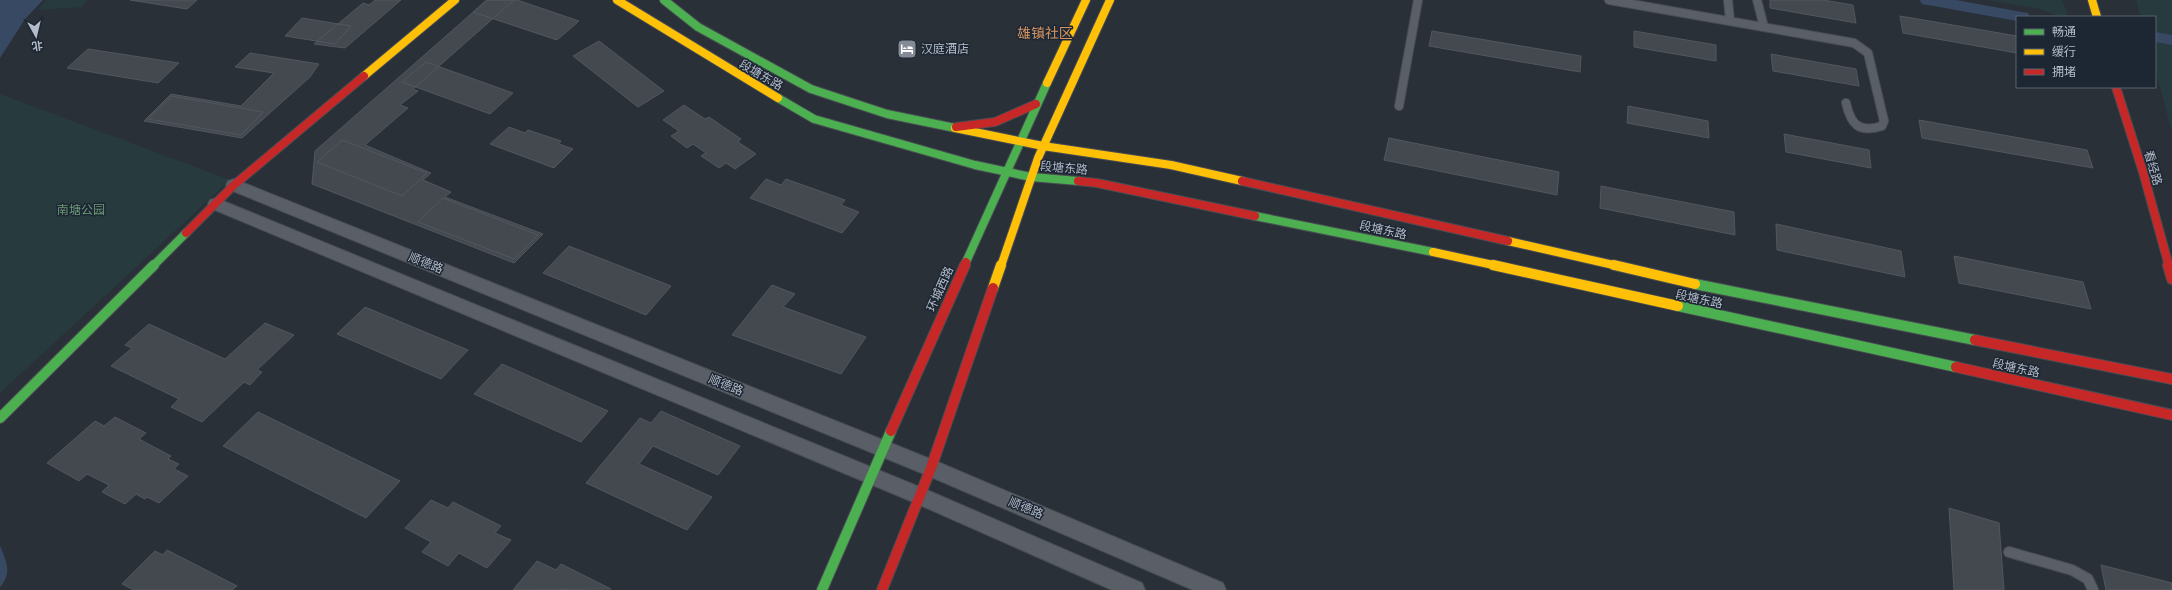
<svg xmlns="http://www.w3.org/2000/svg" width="2172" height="590" viewBox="0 0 2172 590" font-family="'Varela Round','Noto Sans SC',sans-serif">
<rect width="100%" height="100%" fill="#2a3038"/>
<!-- green -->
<path fill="#273a3e" d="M46,0H87L82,7L38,10Z
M1989,0H2062L2068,17H2060L2040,9Z
M2136,0H2172V132L2155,69V17H2141Z
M0,94L230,180L0,393Z"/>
<!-- water -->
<path fill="#384963" d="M0,0H43L25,19L0,58Z
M0,546C7,562 12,574 0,587Z"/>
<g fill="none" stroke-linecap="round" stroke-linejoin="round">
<!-- canal -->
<path fill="#384963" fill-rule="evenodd" d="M1920,0H1956L2022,12L2028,13L2030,17H2017V21L1928,5L1922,4Z
M2155,32L2172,35V45L2155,42Z"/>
</g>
<!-- building -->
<path fill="#444950" stroke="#52575f" d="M130,0H197L187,9Z
M375,0H401L345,48L314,44L363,3L369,5Z
M487,0H514L413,89L418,91L400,105L408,108L365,145L431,173L423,180L451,192L445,197L543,234L514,263L312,184L315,151Z
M487,0H517L579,21L557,40L473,12Z
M1770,0H1823L1853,5L1856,23L1770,8Z
M1900,16L2017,36V53L1903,33Z
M302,18L351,26L335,44L285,36Z
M1432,31L1581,56L1580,72L1429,46Z
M1634,31L1716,45V61L1634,47Z
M599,41L664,91L638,107L573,56Z
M88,49L179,63L158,83L67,68Z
M250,53L319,64L310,77L242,138L144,121L171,94L241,106L274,73L235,67Z
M1771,54L1856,69L1859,86L1773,71Z
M426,62L513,93L490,114L402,82Z
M172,96L263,112L241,135L148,119Z
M684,105L705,119L709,117L741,139L738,142L756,154L735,169L726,163L719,168L701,156L706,153L693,144L687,148L671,136L679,131L663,120Z
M1628,106L1708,121L1709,138L1627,123Z
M1919,120L2087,150L2093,168L1922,138Z
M509,127L525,133L528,130L561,141L559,144L573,149L554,168L490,144Z
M1784,134L1869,150L1871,168L1786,152Z
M1389,138L1559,172L1557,195L1384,160Z
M342,140L427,173L402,196L317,162Z
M766,179L781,185L786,179L845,200L841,205L859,212L842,233L750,198Z
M1601,186L1734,212L1735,235L1600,208Z
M443,198L538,235L514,259L418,222Z
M1776,224L1901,251L1905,277L1777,250Z
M569,246L671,286L646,315L543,273Z
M1954,256L2083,282L2091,309L1959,283Z
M772,285L795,294L783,307L866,337L841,374L732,335Z
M365,307L468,350L441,379L337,334Z
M265,323L294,335L257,370L262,372L250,385L244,382L202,422L171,407L179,399L111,366L132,348L125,345L149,324L225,359Z
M502,364L608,411L581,442L474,394Z
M661,411L740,446L718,475L653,446L639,464L712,497L687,530L586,483L640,418L651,423Z
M258,412L400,481L366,518L223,446Z
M115,417L146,433L139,439L171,456L168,459L179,464L174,469L188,476L159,503L147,497L145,499L136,494L125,504L102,492L109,485L87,474L79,481L47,463L95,421L104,426Z
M431,500L448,508L453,502L501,526L495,533L511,540L487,568L459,553L448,566L422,552L431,542L405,528Z
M1949,508L1999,523L2004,590H1954Z
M167,550L237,586L232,590H134L122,584L155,551L163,555Z
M537,561L556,570L561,564L611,589L513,590Z
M2101,565L2172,583V590H2106Z"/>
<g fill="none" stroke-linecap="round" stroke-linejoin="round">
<defs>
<path id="lane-far1" d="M1609,0L1854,43L1868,53L1884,121L1882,126C1859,133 1851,125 1846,103
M1728,0L1730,21
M1757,0L1764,27
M1399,106L1418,0"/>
<path id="lane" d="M2009,552L2072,570L2088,579L2093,590"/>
<path id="street" d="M234,179L938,462L1223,583L1226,590H1193L924,474L228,189L226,185L228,181Z
M216,198L927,490L1142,583L1145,590H1112L913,502L210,208L208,204L210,200Z"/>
<path id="fast-far1" d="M664,0L698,27L811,89L887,114L955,128
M778,98L814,119L975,165L1031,177L1078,181
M1255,216L1433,252
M966,262L1047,83
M153,266L186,233"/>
<path id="fast" d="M1695,284L1975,340
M1678,306L1956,367
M0,418L154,265
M822,590L891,431"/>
<path id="slow-far1" d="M617,0L778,98
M2092,0L2097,17
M364,76L455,0
M1047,83L1086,0
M955,128L1043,146L1171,165L1242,181
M1508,241L1618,266
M1433,252L1498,266
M1001,266L1038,158L1110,0"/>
<path id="slow" d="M1493,265L1678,306
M1614,265L1695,284
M993,288L1001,265"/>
<path id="jam-far1" d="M2116,87L2143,172L2169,266
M956,127L995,122L1036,104
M1078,181L1097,183L1255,216
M1242,181L1508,241
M186,233L234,185L364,76
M964,266L966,262"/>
<path id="jam" d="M2168,265L2172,279
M1975,340L2172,379
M1956,367L2172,415
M891,431L965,265
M882,590L931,468L993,288"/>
</defs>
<!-- lane-far1 casing -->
<use href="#lane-far1" stroke="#484c53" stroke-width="10"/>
<!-- lane casing -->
<use href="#lane" stroke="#484c53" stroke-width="12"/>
<!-- street casing -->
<use href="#street" stroke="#484c53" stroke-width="2"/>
<!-- fast-far1 casing -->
<use href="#fast-far1" stroke="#484c53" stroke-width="10"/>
<!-- fast casing -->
<use href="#fast" stroke="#484c53" stroke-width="12"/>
<!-- slow-far1 casing -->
<use href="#slow-far1" stroke="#484c53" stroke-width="10"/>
<!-- slow casing -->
<use href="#slow" stroke="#484c53" stroke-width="12"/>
<!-- jam-far1 casing -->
<use href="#jam-far1" stroke="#484c53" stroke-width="10"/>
<!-- jam casing -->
<use href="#jam" stroke="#484c53" stroke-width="12"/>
<!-- lane-far1 -->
<use href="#lane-far1" stroke="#5a5e66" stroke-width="8"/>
<!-- lane -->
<use href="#lane" stroke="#5a5e66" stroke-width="10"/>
<!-- street -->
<use href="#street" fill="#5a5e66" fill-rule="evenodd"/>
<!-- fast-far1 -->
<use href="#fast-far1" stroke="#4caf50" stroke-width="8"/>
<!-- fast -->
<use href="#fast" stroke="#4caf50" stroke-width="10"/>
<!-- slow-far1 -->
<use href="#slow-far1" stroke="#ffc107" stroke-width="8"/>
<!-- slow -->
<use href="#slow" stroke="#ffc107" stroke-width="10"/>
<!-- jam-far1 -->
<use href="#jam-far1" stroke="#c62828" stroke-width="8"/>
<!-- jam -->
<use href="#jam" stroke="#c62828" stroke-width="10"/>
</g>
<!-- icons -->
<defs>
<symbol id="hotel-square" viewBox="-11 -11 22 22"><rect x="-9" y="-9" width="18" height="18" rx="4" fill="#848b96" stroke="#1d2633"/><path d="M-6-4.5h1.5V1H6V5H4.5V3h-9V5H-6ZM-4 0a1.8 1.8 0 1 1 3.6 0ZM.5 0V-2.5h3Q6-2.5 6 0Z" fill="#fff"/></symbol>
</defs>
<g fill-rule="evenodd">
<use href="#hotel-square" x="896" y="38" width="22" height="22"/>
</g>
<g text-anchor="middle" stroke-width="3" stroke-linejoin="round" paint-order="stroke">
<!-- poi labels -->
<g font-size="12" fill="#b4bcc9" stroke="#1d2633" text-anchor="start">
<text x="921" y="53">汉庭酒店</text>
</g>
<!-- street labels -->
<g font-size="12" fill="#b4bcc9" stroke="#1d2633">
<text transform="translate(761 75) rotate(30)" y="4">段塘东路</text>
<text transform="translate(1064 168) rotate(5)" y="4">段塘东路</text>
<text transform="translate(2153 168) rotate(74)" y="4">看经路</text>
<text transform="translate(1383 230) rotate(12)" y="4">段塘东路</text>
<text transform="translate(426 263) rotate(22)" y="4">顺德路</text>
<text transform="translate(940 289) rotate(-66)" y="4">环城西路</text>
<text transform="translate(1699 299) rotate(12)" y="4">段塘东路</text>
<text transform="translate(2016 368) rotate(12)" y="4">段塘东路</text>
<text transform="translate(726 385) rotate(22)" y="4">顺德路</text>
<text transform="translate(1026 508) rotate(23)" y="4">顺德路</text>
</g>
<!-- park labels -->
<g font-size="12" fill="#6b9a76" stroke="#1d2633">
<text x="81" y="214">南塘公园</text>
</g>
<!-- quarter labels -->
<g font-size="14" fill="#d59563" stroke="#1d2633">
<text x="1045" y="38">雄镇社区</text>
</g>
</g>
<!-- legend -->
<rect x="2016" y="16" width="140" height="72" fill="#1d2633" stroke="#59626f"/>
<rect x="2024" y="29" width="20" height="6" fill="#4caf50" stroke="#59626f"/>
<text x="2052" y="36" font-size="12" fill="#b4bcc9">畅通</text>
<rect x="2024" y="49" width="20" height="6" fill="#ffc107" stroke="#59626f"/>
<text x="2052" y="56" font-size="12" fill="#b4bcc9">缓行</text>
<rect x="2024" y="69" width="20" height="6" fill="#c62828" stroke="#59626f"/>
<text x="2052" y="76" font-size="12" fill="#b4bcc9">拥堵</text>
<!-- north arrow -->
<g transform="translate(36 36) rotate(172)" stroke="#1d2633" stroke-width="3" paint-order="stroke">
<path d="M0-3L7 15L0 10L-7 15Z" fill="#b4bcc9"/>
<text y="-6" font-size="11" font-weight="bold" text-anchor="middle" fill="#b4bcc9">北</text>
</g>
</svg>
